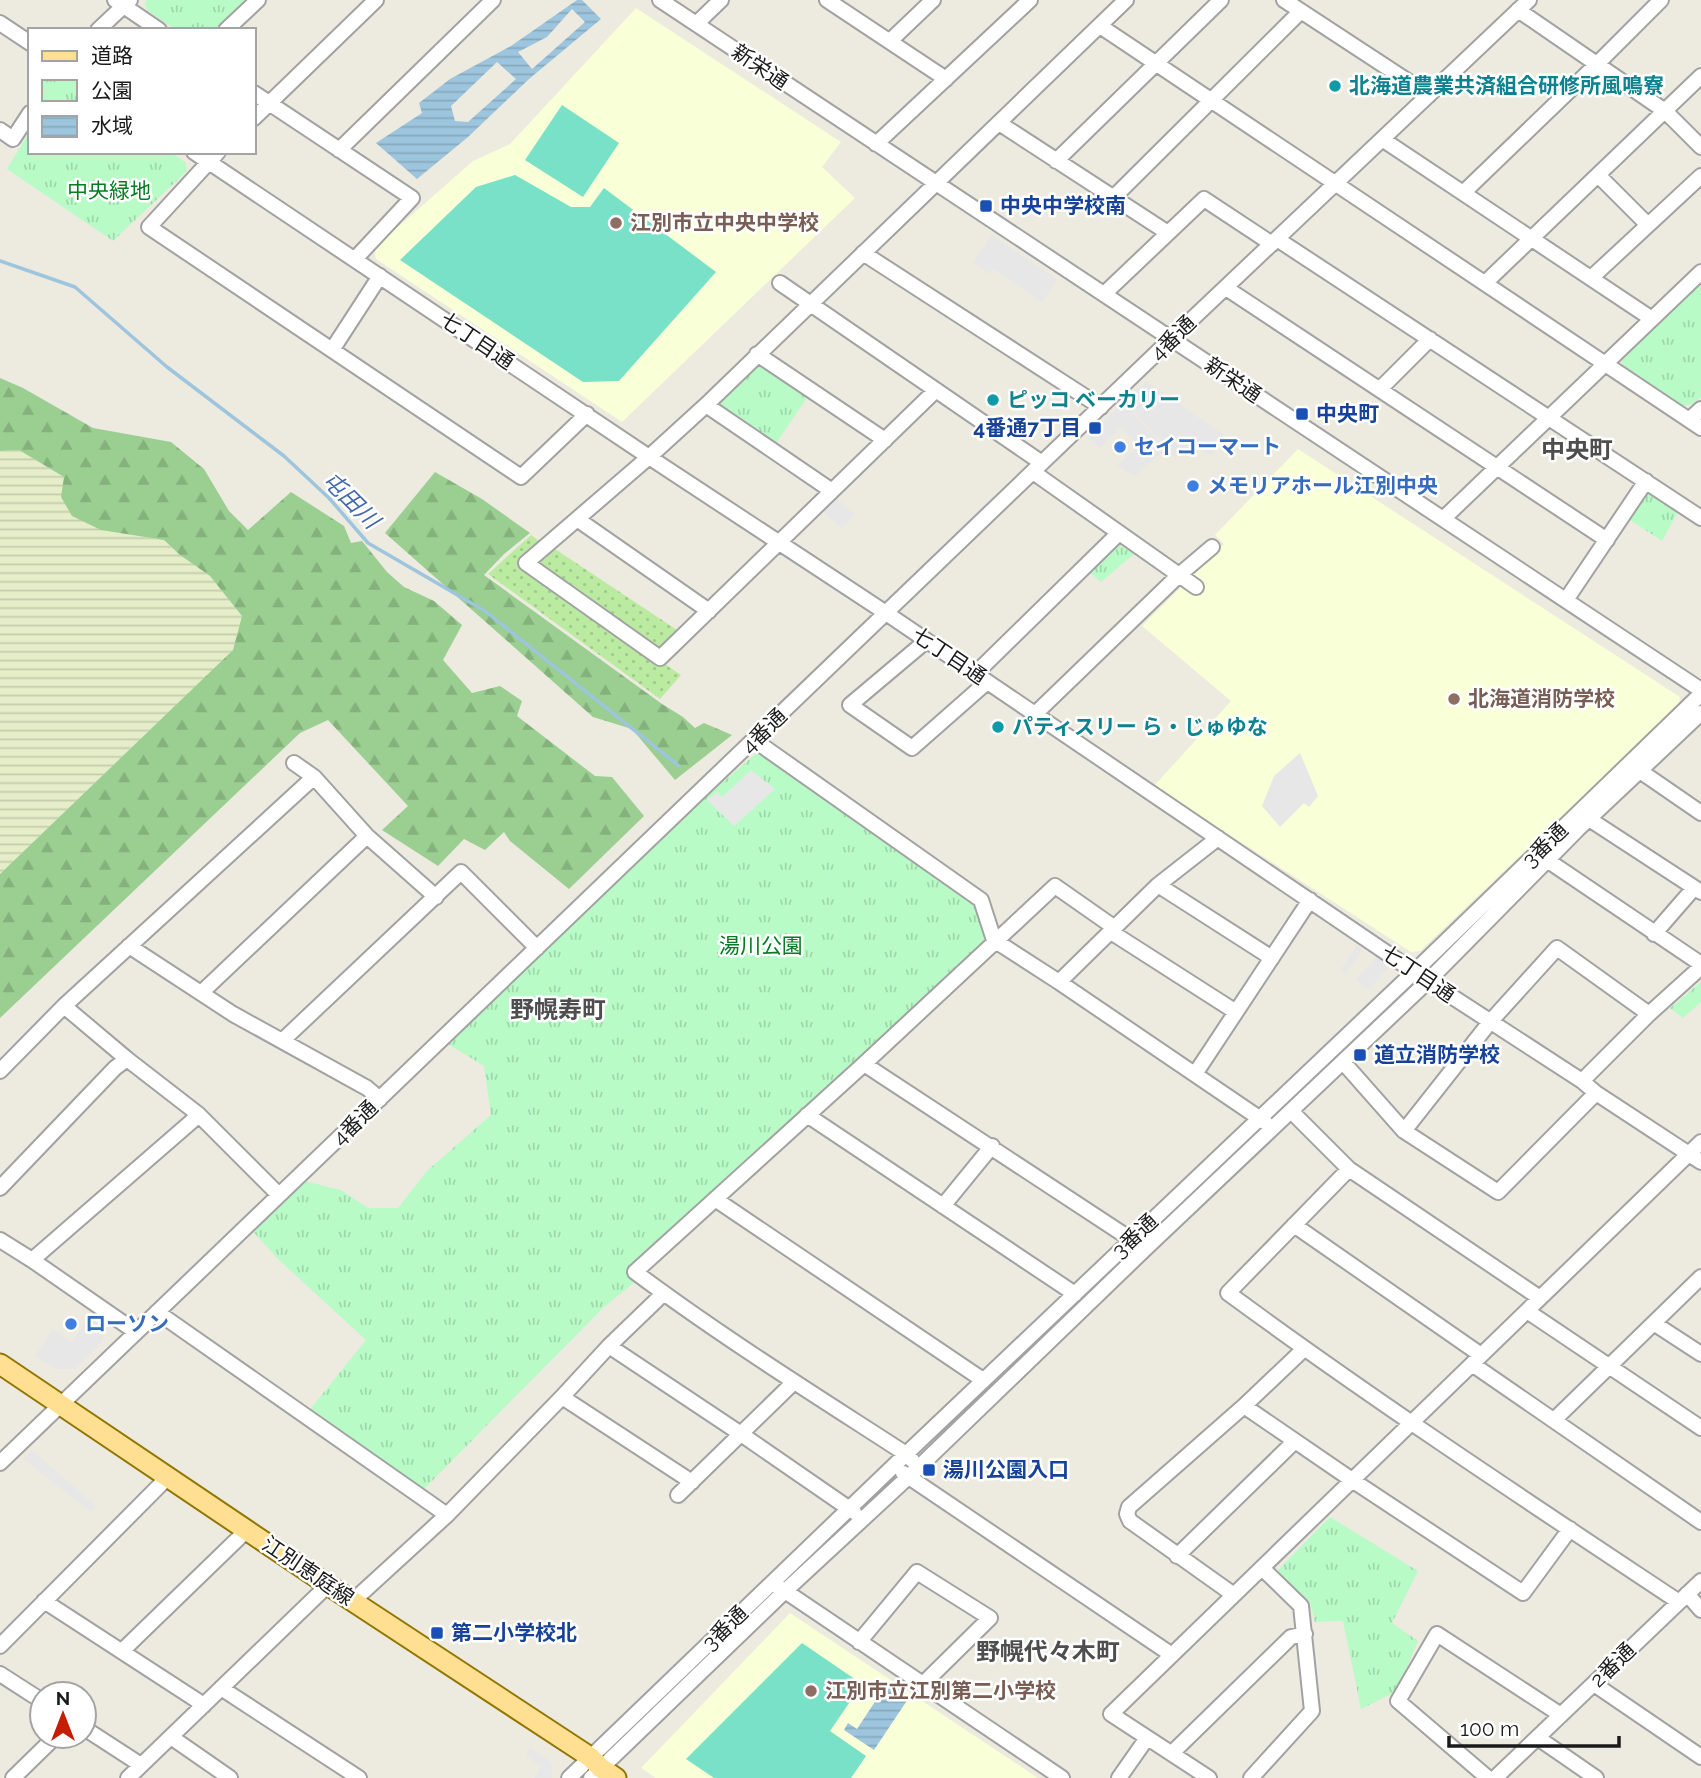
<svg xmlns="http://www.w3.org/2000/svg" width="1701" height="1778" viewBox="0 0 1701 1778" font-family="Raleway,'Noto Sans JP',sans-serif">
<defs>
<pattern id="farmland-rules" width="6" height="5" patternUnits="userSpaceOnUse" patternTransform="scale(1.75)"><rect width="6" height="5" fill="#e5eec9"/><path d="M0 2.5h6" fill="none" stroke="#c4ccac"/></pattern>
<pattern id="grass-dots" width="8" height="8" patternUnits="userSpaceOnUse" patternTransform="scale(1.75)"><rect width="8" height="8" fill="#bbeba1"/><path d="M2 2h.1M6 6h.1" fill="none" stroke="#a0c98a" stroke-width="1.8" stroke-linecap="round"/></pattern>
<pattern id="forest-firs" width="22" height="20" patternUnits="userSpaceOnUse" patternTransform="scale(1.75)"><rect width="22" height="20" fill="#9acf91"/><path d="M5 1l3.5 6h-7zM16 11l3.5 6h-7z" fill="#84b17c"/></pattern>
<pattern id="park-tufts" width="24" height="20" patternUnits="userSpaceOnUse" patternTransform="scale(1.75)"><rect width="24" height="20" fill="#b8fbc7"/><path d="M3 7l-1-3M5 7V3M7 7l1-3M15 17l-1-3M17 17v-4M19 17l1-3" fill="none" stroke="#9ed7aa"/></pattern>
<pattern id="water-rules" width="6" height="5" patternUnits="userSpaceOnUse" patternTransform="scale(1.75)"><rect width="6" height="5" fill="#9dc5dd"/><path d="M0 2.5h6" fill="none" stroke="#87a9bd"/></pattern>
</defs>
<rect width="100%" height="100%" fill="#edeadf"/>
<!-- education -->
<path fill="#f9ffd6" d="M636,8L841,142L822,167L855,198L622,422L376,259L374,248L473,161L510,144Z
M1298,449L1680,697L1679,705L1420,951L1411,952L1154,786L1231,701L1142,626L1224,544L1215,535Z
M790,1613L1038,1778H656L641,1768Z"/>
<!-- farmland -->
<path fill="url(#farmland-rules)" d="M19,450L64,477L101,530L164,540L180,555L210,576L242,616L233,650L0,874V451Z"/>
<!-- grass -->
<path fill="url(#grass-dots)" d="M531,535L543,544L521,565L681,675L660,699L488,574Z
M555,549L680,632L659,651L537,564Z"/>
<!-- forest -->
<path fill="url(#forest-firs)" d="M0,378L23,388L93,428L171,442L204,469L229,511L248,530L291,492L344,526L351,543L362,541L387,572L404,587L434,601L462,625L443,660L472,693L500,686L522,701L517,716L595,776L612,777L644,816L569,889L510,841L504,832L485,850L464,839L438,866L382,830L408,806L328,720L300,733L0,1018V874L233,650L242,616L210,576L180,555L164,540L101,530L72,516L61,497L64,477L19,450L0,451Z
M435,472L482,499L530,533L504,554L484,575L662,704L683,717L695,728L704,723L732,735L675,780L632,729L593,717L385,533Z"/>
<!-- park -->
<path fill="url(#park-tufts)" d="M147,0H246L214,30H175L146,9L145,2Z
M30,131V152H170L185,162L187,171L113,241L7,169Z
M1698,285H1701V397L1693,404L1683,406L1622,364V360Z
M759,365L808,396L775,445L718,406V401Z
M1648,490L1678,512L1662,541L1627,518Z
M1118,544L1134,554L1101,582L1089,572Z
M758,752L972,901L987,943L627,1269L636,1281L603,1308L423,1490L308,1412L366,1340L279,1260L249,1227L300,1180L341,1190L368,1208H398L427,1171L491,1115L484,1066L448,1044L661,835Z
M1701,982V1002L1683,1018L1670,1008Z
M1330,1517L1418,1571L1392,1623L1418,1641L1397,1691L1361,1709L1343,1621L1315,1622L1310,1602L1276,1572Z"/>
<!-- pitch -->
<path fill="#78e1c8" d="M562,105L619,143L583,197L525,160Z
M515,175L571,207H590L604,188L716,272L619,381L583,382L400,260L476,187Z
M802,1643L862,1684L830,1731L866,1756L851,1778H714L686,1759Z"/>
<!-- parking -->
<path fill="#e7e7e7" d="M992,235L1057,280L1042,302L994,269L990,274L973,262Z
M1146,381L1224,435L1211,455L1191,443L1175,457L1125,402Z
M1123,402L1166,449L1135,476L1117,466L1139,445L1121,428L1100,448L1087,437Z
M833,495L855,514L842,528L820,509Z
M1300,753L1318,796L1309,807L1304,803L1280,827L1262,806L1274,776Z
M751,770L775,789L734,826L707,800L717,792L722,797Z
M1357,946L1363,950L1345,974L1340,971Z
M1382,952L1393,963L1368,990L1356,979Z
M94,1311L111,1322V1328L103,1331V1340L76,1369H54L35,1356L53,1329L72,1342Z
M32,1450L96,1506L91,1512L23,1459Z
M530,1748L551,1762L552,1778H534L542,1766L526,1756Z"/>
<!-- water -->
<path fill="url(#water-rules)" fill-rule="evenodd" d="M577,0H582L601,19L529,79L468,137L417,179L376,143L422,113L419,103L450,79L511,46ZM572,9L585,22L532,69L518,52L547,37ZM497,62L516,79L468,122L455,121L451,106Z
M888,1682L910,1696L874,1750L844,1730L848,1723L857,1729Z"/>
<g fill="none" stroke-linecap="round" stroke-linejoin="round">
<!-- stream -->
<path stroke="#9dc5dd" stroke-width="3.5" d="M0,261L75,287L167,367L284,456L329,498L368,543L485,611L679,766"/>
<defs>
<path id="minor" d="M115,0L159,30
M660,0L1701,690
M827,0L946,79
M1284,0L1429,95
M1518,10L1665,111L1701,147
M0,23L30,43
M696,24L721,0
M1100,26L1701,428
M98,30L130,0
M226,30L258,0
M890,41L933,0
M254,93L412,198L355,259
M254,118L376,0
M999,123L1168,233
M0,130L13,139L30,113
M1382,139L1652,319
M876,144L1030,0
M339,150L493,0
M194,152L649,457L886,613L1428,981L1582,1081L1596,1093L1701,1162
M218,152L149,227L521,477L587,414
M1056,161L1221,0
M1598,175L1648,225
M1463,193L1597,64L1661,0
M1113,198L1301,11
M1277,239L1701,518
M863,253L1101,407
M1591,278L1701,176
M780,283L1042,463
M1485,283L1701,76
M1226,288L1607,540
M1104,294L1204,199L1272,244
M332,350L380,276
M757,354L885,440
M1380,389L1430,339
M936,390L660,658L526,563L649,457L706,405L1126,0
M706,405L832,491
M1689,420L1701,409
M1033,472L1196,587
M577,519L709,611
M1443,519L1701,272
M1566,600L1646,481
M926,641L850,705L912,748L987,682
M975,674L1119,533
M1035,714L1179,575L1212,547
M754,740L981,900L994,940L1059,982L1265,1122
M294,763L314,777L367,836L436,897
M1640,771L1701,813
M1589,819L1701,892
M1541,856L1701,964
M1158,885L1272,958
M1111,932L1236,1012
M1654,934L1694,888
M129,946L233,1014L367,1088L380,1099
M1059,982L1158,885L1218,838
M201,993L367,836
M64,1006L127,1059L198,1114L279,1195
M282,1041L461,872L537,948
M1343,1062L1404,1131L1498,1192L1596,1093
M864,1064L1138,1244
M0,1071L64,1006L314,777
M1195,1074L1310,900
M1582,1081L1649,1014L1701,967
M1291,1111L1349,1169L1540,1298
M807,1115L1075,1294
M1404,1131L1490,1022L1557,948L1649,1014
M1349,1169L1228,1293C1375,1401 1527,1501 1679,1602
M0,1188L115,1068L127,1059
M715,1199L983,1380
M943,1206L992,1146
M1294,1225L1481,1355
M0,1240L32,1260L136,1332
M32,1260L199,1115
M1527,1311L1701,1428
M157,1312L447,1515
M1655,1324L1701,1354
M609,1346L741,1434L854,1512
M1472,1364L1701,1522
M562,1397L692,1482
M1244,1406L1352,1480L1523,1593L1570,1529
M1554,1420L1701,1277
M912,1460L906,1454C815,1395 722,1337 635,1272L864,1064L1055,886L1115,928
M0,1463L1171,339L1529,0
M903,1473L1172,1655
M678,1495L794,1382
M1177,1556L1295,1441
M779,1587L1062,1778
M1687,1594L1701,1610
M1234,1595L1130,1521L1127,1514L1129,1507L1244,1406L1304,1349
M44,1601L204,1705
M353,1601L447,1515L562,1397L609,1346L664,1293
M859,1642L917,1572L990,1618L922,1685
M0,1646L168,1477
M122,1651L247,1530
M0,1674L42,1701
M1594,1684L1701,1757
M221,1688L359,1778
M84,1728L141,1765
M171,1737L230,1778
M1538,1738L1596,1778
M1172,1753L1291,1637L1305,1634
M13,1778L56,1736
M128,1778L328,1585
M569,1778L906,1454L1415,971L1701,694
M591,1778L784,1592L919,1467L1145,1249L1428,981L1578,829L1701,713
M1119,1778L1147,1738
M1209,1778L1111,1714L1701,1142
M1251,1778L1312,1711L1301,1606L1262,1568
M1488,1778L1398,1701L1437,1634L1561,1715
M1495,1778L1701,1581"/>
<path id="major" d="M0,1364L328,1585L590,1757L601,1768L616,1778"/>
</defs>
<!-- minor casing -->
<use href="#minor" stroke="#a2a2a2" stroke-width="18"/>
<!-- major casing -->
<use href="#major" stroke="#917600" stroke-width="23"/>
<!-- minor -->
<use href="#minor" stroke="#fff" stroke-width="14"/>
<!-- major -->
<use href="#major" stroke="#ffe092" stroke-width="19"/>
</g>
<!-- markers -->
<g fill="#0f9aa8" stroke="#fff" stroke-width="2.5">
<circle cx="1335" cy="86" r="7"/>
<circle cx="993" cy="400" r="7"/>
<circle cx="998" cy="727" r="7"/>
</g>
<g fill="#1a4fb4" stroke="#fff" stroke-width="2.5">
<rect x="979" y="199" width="14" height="14" rx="3.5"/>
<rect x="1295" y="407" width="14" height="14" rx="3.5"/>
<rect x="1088" y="421" width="14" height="14" rx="3.5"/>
<rect x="1353" y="1048" width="14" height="14" rx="3.5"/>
<rect x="922" y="1463" width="14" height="14" rx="3.5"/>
<rect x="430" y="1626" width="14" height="14" rx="3.5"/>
</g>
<g fill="#8d6e63" stroke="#fff" stroke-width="2.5">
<circle cx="616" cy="223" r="7"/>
<circle cx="1454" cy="699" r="7"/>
<circle cx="811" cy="1691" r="7"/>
</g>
<g fill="#3f7fe0" stroke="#fff" stroke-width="2.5">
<circle cx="1120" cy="447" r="7"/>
<circle cx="1193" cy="486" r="7"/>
<circle cx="71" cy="1324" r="7"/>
</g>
<g text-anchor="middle" stroke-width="5" stroke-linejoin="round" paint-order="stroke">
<!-- street labels -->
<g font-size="21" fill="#1b1b1b" stroke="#fff">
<text transform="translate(760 67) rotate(34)" y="7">新栄通</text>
<text transform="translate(1173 338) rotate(-44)" y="7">4番通</text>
<text transform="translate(477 341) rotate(34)" y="7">七丁目通</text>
<text transform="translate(1233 380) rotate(34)" y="7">新栄通</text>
<text transform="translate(949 656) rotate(34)" y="7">七丁目通</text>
<text transform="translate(764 731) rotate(-44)" y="7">4番通</text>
<text transform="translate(1545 845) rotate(-44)" y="7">3番通</text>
<text transform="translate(1418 974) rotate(34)" y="7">七丁目通</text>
<text transform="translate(355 1123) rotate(-44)" y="7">4番通</text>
<text transform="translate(1135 1236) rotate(-43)" y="7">3番通</text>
<text transform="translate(308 1571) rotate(34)" y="7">江別恵庭線</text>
<text transform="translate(725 1628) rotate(-44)" y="7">3番通</text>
<text transform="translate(1613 1665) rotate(-44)" y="7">2番通</text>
</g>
<!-- culture labels -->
<g font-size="21" font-weight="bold" fill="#0d838f" stroke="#fff" text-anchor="start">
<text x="1349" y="93">北海道農業共済組合研修所風鳴寮</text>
<text x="1007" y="407">ピッコ ベーカリー</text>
<text x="1012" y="734">パティスリー ら・じゅゆな</text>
</g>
<!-- park labels -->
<g font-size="21" fill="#067b21" stroke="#fff">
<text x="109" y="198">中央緑地</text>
<text x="761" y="953">湯川公園</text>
</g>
<!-- transit labels -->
<g font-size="21" font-weight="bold" fill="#164399" stroke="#fff" text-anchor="start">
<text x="1000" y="213">中央中学校南</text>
<text x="1316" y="421">中央町</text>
<text x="1081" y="435" text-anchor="end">4番通7丁目</text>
<text x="1374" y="1062">道立消防学校</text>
<text x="943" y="1477">湯川公園入口</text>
<text x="451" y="1640">第二小学校北</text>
</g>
<!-- education labels -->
<g font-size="21" font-weight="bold" fill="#785e54" stroke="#fff" text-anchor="start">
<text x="630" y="230">江別市立中央中学校</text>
<text x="1468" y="706">北海道消防学校</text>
<text x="825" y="1698">江別市立江別第二小学校</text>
</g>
<!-- shop labels -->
<g font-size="21" font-weight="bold" fill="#366cbe" stroke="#fff" text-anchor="start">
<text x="1134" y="454">セイコーマート</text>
<text x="1207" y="493">メモリアホール江別中央</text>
<text x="85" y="1331">ローソン</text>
</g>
<!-- water labels -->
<g font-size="23" font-style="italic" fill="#4469ad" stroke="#fff">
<text transform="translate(351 500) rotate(45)" y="8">屯田川</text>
</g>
<!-- quarter labels -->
<g font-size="24" font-weight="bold" fill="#4e4e4e" stroke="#fff">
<text x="1577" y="458">中央町</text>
<text x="558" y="1018">野幌寿町</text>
<text x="1048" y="1660">野幌代々木町</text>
</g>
</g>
<!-- legend -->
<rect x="28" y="28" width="228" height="126" fill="#ffffff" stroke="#a4a4a4" stroke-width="2"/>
<rect x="42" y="51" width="35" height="10" fill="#ffe092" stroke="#a4a4a4" stroke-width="2"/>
<text x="91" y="63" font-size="21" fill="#1b1b1b">道路</text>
<rect x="42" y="80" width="35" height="21" fill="url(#park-tufts)" stroke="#a4a4a4" stroke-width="2"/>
<text x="91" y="98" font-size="21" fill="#1b1b1b">公園</text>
<rect x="42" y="116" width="35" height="21" fill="url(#water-rules)" stroke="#a4a4a4" stroke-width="2"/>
<text x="91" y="133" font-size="21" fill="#1b1b1b">水域</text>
<!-- north arrow -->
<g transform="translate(63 1715)"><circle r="33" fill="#ffffff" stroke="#a4a4a4" stroke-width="2"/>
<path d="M0-5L12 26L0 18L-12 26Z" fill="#c51d00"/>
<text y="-10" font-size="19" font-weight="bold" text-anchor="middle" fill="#1b1b1b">N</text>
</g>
<!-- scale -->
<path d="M1449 1736v10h170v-10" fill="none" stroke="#1b1b1b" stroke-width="3.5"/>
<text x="1460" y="1736" font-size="21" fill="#1b1b1b" stroke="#ffffff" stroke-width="5" paint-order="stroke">100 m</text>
</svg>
